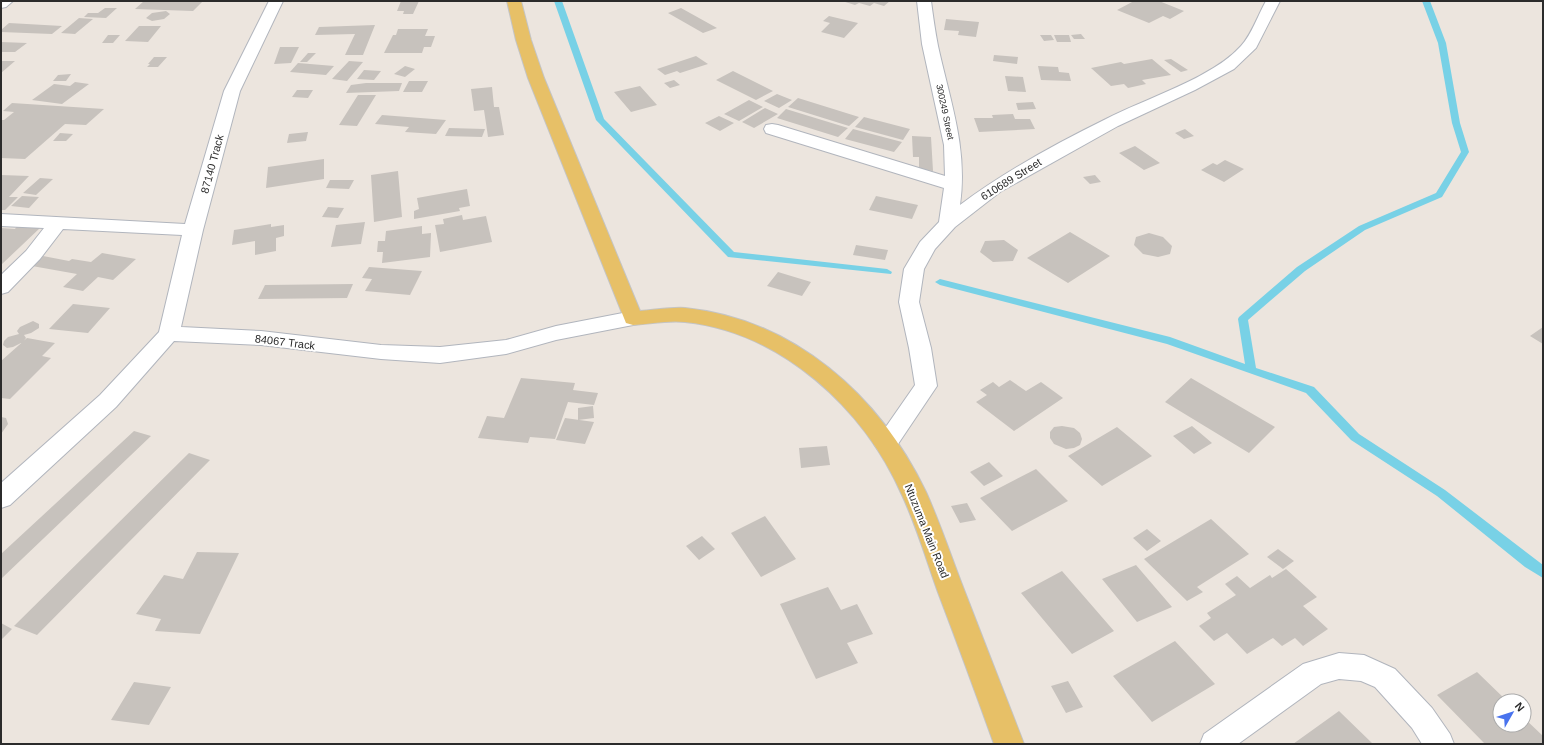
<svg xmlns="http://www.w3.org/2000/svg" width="1544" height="745" viewBox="0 0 1544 745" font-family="Arial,sans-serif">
<rect width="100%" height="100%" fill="#ece5de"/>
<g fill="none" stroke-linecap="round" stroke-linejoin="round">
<!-- stream -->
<path fill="#78d1e6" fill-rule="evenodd" d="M554,1H562L604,119L734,252L887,269L892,272L891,274L728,257L596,120Z
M1422,1H1430L1446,43L1460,123L1469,152L1442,197L1365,230L1305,271L1248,320L1256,368L1314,387L1359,434L1445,490L1543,565V578L1525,567L1437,496L1351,440L1306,393L1167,344L940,285L935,282L940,279L1170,337L1245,364L1238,319L1239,317L1297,267L1359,226L1436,193L1461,152L1452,123L1438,43Z"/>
</g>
<!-- building -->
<path fill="#c7c2bd" d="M144,1H203L193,11L135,9Z
M401,1H419L413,14H403L404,11H397Z
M842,1H890L884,6L874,3L870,6L859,3L855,5Z
M1134,1H1159L1184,11L1170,19L1163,16L1149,23L1117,10Z
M105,8H117L106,18L84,17L88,13H98Z
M681,8L717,28L703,33L668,13Z
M166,11L170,14L164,19L152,21L146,18L152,13Z
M829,16L858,23L844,38L821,32L830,23L823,21Z
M79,18L93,19L75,34L61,33Z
M946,19L979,22L976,37L958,35L959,31L944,30Z
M9,23L62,26L52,34L1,32V30Z
M375,25L363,55H345L355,34L315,35L319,27Z
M139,26H161L148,42L125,41Z
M398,29H428L425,36H435L431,47H424L422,53H384L393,35H396Z
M1081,34L1085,39H1074L1071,35Z
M108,35H120L113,43H102Z
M1040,35H1051L1054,40L1044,41Z
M1054,35H1069L1071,42H1057Z
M1,42L27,43L15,52H1Z
M280,47H299L291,63L274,64Z
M308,53H316L307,62H300Z
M994,55L1018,57L1017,64L993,61Z
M696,56L708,64L680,73L677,71L665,75L657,69Z
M154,57H167L158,67H147L150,64H148Z
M1152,59L1171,75L1142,80L1146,84L1128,88L1124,84L1111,86L1091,68L1121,62L1124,64Z
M1171,59L1188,70L1181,72L1164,60Z
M1,61H15L1,73Z
M349,61L363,62L347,81L332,79Z
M298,63L334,66L326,75L290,72Z
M405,66L415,69L405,77L394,74Z
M1038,66L1058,67L1059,72L1069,73L1071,81L1041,80Z
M364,70L381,71L374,80L357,79Z
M733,71L773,91L756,100L716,80Z
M71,74L66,81H53L58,75Z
M1005,76L1023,77L1026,92L1008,91Z
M674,80L680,85L670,88L664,83Z
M409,81H428L422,92H403Z
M75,82L89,84L62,104L32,100L54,84L70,86Z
M366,83H402L399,91L346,93L351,85Z
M640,86L657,105L631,112L614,92Z
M492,87L494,107H499L504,135L488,137L484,110L474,111L471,89Z
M297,90H313L308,98L292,97Z
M777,94L792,100L779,108L764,101Z
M358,95H376L357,126L339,125Z
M798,98L859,117L849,126L788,107Z
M749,100L763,107L739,121L724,114Z
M1033,102L1036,109L1018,110L1016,103Z
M12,103L104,109L86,125L65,124L25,159L1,158V120H4L14,112L3,111Z
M765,108L778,114L754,128L742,122Z
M786,109L848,128L838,137L777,118Z
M1013,114L1015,119H1030L1035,129L979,132L974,118H993L992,115Z
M382,115L446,120L436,134L405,132L409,127L375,124Z
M719,116L734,123L720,131L705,123Z
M864,117L910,129L903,140L855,127Z
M449,128L485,129L482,137L445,136Z
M853,129L902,142L894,152L845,139Z
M1185,129L1194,136L1184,139L1175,133Z
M308,132L306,141L287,143L289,134Z
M60,133L73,134L66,141H53Z
M912,136L931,137L933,171L919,170V157H913Z
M1135,146L1160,163L1144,170L1119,153Z
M324,159V179L266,188L268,167Z
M1225,160L1244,169L1224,182L1201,170L1213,163L1217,165Z
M398,171L402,217L374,222L371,175Z
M1,175L29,176L9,197H18L5,210H1Z
M1095,175L1101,182L1090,184L1083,177Z
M40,178L53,179L36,195L23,193Z
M330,180H354L349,189L326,188Z
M467,189L470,206L459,208L460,211L414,219V211L419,209L417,198Z
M22,196L39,197L29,208L11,206Z
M876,196L918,205L912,219L869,210Z
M328,207L344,208L338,218L322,217Z
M462,215L463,220L486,216L492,242L440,252L435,225L444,224L443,219Z
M365,222L361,244L331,247L336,225Z
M271,224V227L284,225V236L276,238V251L255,255V241L232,245L234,230Z
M17,226L40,228L1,265V228L15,229Z
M422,226V234L431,233L430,257L382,263L383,252H377L378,241H385L386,231Z
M1070,232L1110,256L1068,283L1027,258Z
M1149,233L1163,237L1172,246L1170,254L1158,257L1143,254L1134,245L1136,237Z
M1004,240L1018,250L1013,261L993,262L980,252L985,241Z
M856,245L888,250L885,260L853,255Z
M102,253L136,259L113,280L98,277L83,291L63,287L77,274L32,266L43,256L69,261L72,259L91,262Z
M369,267L422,271L410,295L365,291L372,279L362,278Z
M778,272L811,282L802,296L767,286Z
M353,284L347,298L258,299L265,285Z
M73,304L110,308L88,333L49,329Z
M33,321L39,324V328L31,333L24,335L26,338L23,342L13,347L7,348L3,345L4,341L8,337L19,334L17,331L20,327Z
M1543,327V344L1530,336Z
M27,338L55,343L42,356L51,358L10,399L1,398V361Z
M521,378L575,383L573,390L598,393L594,405L568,402L555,439L530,437L528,443L478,438L487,416L504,418Z
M1191,378L1275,427L1249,453L1165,402Z
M1010,380L1026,391L1041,382L1063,398L1014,431L976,402L987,395L980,390L993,382L999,387Z
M593,406L594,418L578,420V408Z
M1,417L6,418L8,424L1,434Z
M565,418L594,422L585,444L556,440Z
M1062,426L1074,428L1080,433L1082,439L1080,445L1074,448L1066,449L1054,444L1050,438V432L1054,427Z
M1192,426L1212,443L1194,454L1173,436Z
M1117,427L1152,456L1102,486L1068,456Z
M134,431L151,436L1,579V554Z
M827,446L830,465L801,468L799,448Z
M189,453L210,460L37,635L14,626Z
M989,462L1003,476L984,486L970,472Z
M1036,469L1068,501L1012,531L980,498Z
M967,503L976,520L960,523L951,506Z
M765,516L796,559L761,577L731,533Z
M1211,519L1249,554L1197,587L1203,592L1187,601L1144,559Z
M1147,529L1161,541L1147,551L1133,538Z
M702,536L715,549L699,560L686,546Z
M1278,549L1294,561L1283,569L1267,557Z
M197,552L239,553L200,634L155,631L161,619L136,614L164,575L183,579Z
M1136,565L1172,607L1137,622L1102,579Z
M1286,569L1317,597L1303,606L1328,629L1303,646L1295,638L1282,646L1273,638L1247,654L1227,633L1214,641L1199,626L1211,618L1207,613L1236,595L1225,584L1237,576L1250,588L1270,575L1272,578Z
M1062,571L1114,631L1072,654L1021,593Z
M828,587L841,610L857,604L873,634L847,643L858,663L816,679L780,604Z
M1,623L12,629L1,640Z
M1175,641L1215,684L1152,722L1113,676Z
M1477,672L1507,701H1500V725H1524V718L1543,736V744H1485L1437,695Z
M1068,681L1083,707L1066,713L1051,686Z
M134,682L171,687L149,725L111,720Z
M1339,711L1373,744H1293Z"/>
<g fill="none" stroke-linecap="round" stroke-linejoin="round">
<defs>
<path id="minor" d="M1,1H13L6,7L1,8Z
M269,1H283L240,91L203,230L181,327L261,331L381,345L440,347L506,340L556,326L633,311L640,313L643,318L640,323L633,325L556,340L506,354L440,363L381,359L261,345L174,341L116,407L10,505L1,508V483L100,395L159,332L182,235L63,229L40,259L8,292L1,294V275L26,251L44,228L1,226V214L185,224L224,91Z
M917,1H931C933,16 935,31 938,46C950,101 968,148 960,205C1004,172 1057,143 1106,119C1144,99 1213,78 1241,46C1252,34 1258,15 1266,1H1280L1256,48L1234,69L1195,90L1118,126L1000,192L955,227L935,249L924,269L919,302L931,348L937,386L894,450L886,453L878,450L874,444L915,385L909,348L899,302L904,269L920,242L939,222L944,188L766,133L764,129L766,125L772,124L778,125L945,176L944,145L922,44Z
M1339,653L1364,655L1395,669L1432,708L1450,734L1454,744H1422L1412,728L1375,687L1361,681L1339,679L1321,684L1238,744H1200L1204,734L1303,664Z"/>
<path id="major" d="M507,1H521L531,40L544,78L640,311C655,310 671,307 685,308C794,319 880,396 926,492C940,523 951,556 963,587C983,639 1004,692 1024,744H994C976,694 958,645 939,595C927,562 917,527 902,495C864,408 781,332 685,322C668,320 650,324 633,325L626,323L528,78L516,40Z"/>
</defs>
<!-- minor casing -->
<use href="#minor" stroke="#b1b5bd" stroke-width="2"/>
<!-- major casing -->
<use href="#major" stroke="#c4c4c4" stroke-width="2"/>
<!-- minor -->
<use href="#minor" fill="#fff" fill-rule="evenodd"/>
<!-- major -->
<use href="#major" fill="#e7c067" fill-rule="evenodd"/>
</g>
<g text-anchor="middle" stroke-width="4" stroke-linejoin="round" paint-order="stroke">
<!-- far-street labels -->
<g font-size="9" fill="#2b2b2b" stroke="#fff">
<text transform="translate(945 112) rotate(78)" y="3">300249 Street</text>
</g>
<!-- street labels -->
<g font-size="11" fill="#2b2b2b" stroke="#fff">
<text transform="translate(212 164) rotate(-75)" y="4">87140 Track</text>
<text transform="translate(1011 179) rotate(-32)" y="4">610689 Street</text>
<text transform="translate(285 342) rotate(7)" y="4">84067 Track</text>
<text transform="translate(927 531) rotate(68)" y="4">Ntuzuma Main Road</text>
</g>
</g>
<!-- border -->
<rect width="1544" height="745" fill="none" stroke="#2b2b2b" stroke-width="4"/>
<!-- north arrow -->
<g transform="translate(1512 713) rotate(51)"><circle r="19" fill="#ffffff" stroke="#aaaaaa"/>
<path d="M0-3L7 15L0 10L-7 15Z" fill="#4973ee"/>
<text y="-6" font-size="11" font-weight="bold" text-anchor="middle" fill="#2b2b2b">N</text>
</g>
</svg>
